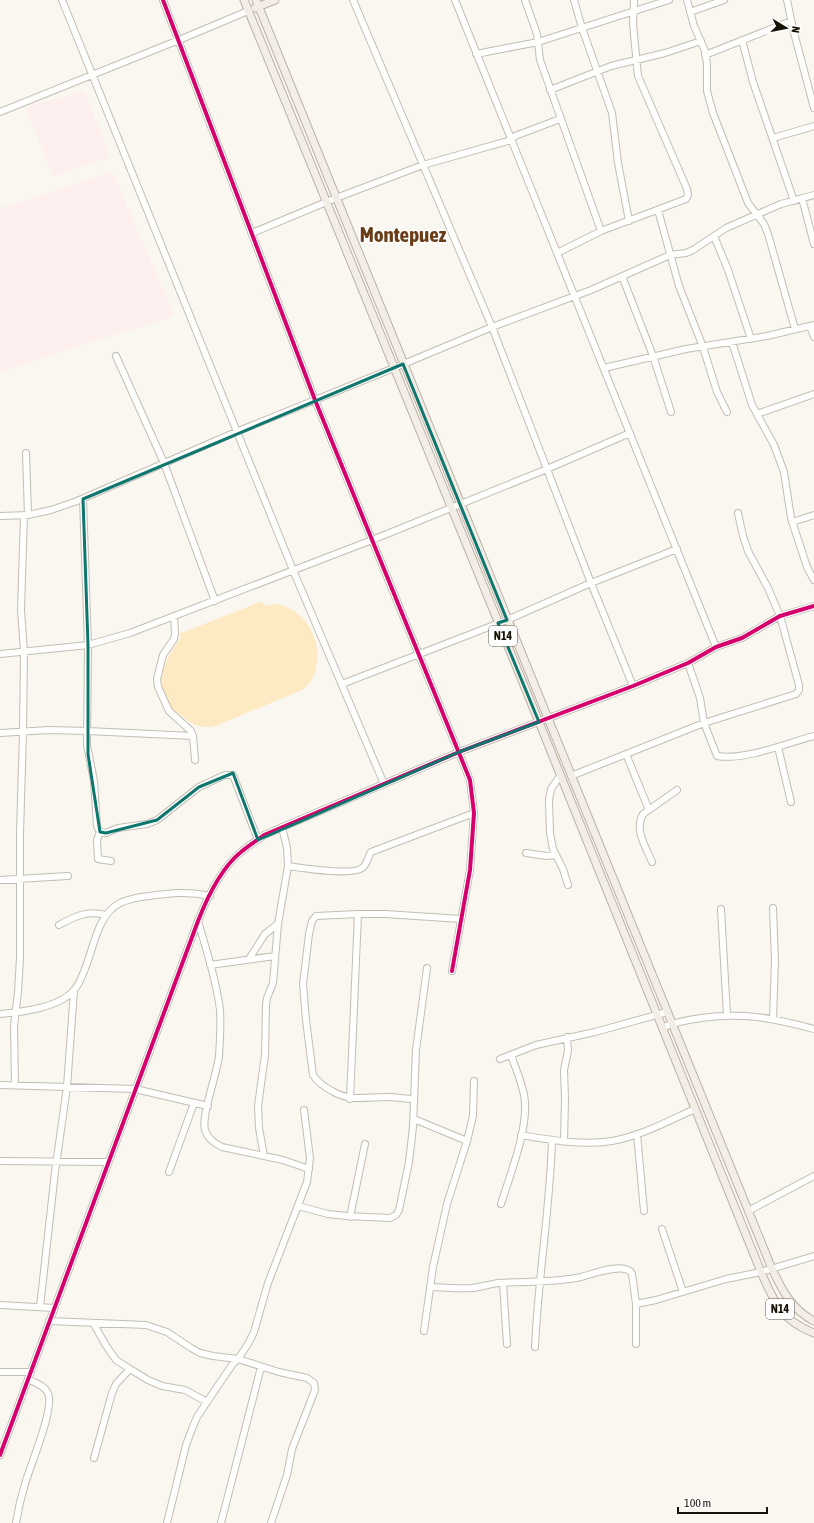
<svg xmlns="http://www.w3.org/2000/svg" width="814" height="1523" viewBox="0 0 814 1523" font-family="'Asap Condensed',sans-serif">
<rect width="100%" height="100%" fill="#faf7f0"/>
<!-- commercial -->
<path fill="#fdefed" d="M84,91L110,157L53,177L25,107Z
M112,171L174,316L0,372V208Z"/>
<!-- green -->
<path fill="#fdeac3" d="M262,601L264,606C268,605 273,604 276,604C303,608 320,636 317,661C316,667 315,676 311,681C308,685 305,687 302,690L213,727C199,728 193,725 182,716C177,713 171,708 168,704C154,683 166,655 181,638L179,634Z"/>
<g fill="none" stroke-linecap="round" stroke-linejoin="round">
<defs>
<path id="minor" d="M62,0L293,570L384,784
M163,0L315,400L470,780L474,813L470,870L452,971
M353,0L492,327L591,583L633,686
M455,0L716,647
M525,0L537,34L540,60L601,231
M574,0L582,28L612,113L618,163L629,221
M687,0L694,26L705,51L707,64V91L713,113L748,203L764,224L768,234L795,329
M787,0L793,29L814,108
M690,12L724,0
M742,40L753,82L794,201
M476,54L538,42L669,0
M705,55L791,21
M550,90L611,66L665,53L701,41
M0,112L179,40L248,11
M773,138L814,126
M802,198L814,244
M658,210L679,286L703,347L717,392L727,412
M252,233L336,198L423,165L511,140L515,136L560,119
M714,236L728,270L751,339
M557,253L601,231L686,199L688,195L687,189L638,76L633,24L634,0
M622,276L653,356L671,412
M810,326L814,337
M732,342L752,405L774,445L784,472L791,518L807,567L814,580
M116,356L164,463L215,601
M604,368L686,349L767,336L814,325
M757,414L814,394
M26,453L28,515
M83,499L88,645L87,745L94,781L97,826L100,832L97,840L98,859L111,861
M0,516L28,515L51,510L77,501L236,432L394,368L492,327L591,290L670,255L686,253L693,250L726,228L781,204L814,195
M792,522L814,515
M174,616L175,634L174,639L163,655L157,679L158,687L169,711L191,731L193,736L195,760
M0,654L88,645L130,633L372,540L547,469L630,433
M688,663L700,698L704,723L717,756C744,761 787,743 814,736
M342,684L507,620L591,583L677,549
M0,733L49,730L88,731L193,736
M778,747L791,802
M626,754L649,810
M560,776L551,789L549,800L550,833L553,849L563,869L568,885
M571,776L704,723L796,694L799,690V685L780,616L768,588L748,551L743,536L738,513
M100,832L106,833L118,828L147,824L157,820L199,787L225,775H233L258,840
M526,853L546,856L556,855
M652,862C646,847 634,830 643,814L677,790
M288,866C302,868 352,876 362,868C367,865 368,857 371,852L474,813
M0,880L68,876
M721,909L727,1015
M198,921C206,949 217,982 220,1010C221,1025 220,1041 219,1056C217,1075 201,1115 205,1130C208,1139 214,1143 222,1147L283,1160L309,1169
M59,925C75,916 88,910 106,915
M249,959L265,934L278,924
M210,965L275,956
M0,1014C22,1012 59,1008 74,990C80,984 83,974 86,966C94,946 98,914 120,903C129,899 139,897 149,896C170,893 189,891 210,896
M773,1019L775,960L773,908
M662,1028C674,1022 687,1020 701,1018C743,1012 773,1018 814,1029
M500,1059L536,1045L595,1032L667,1012
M0,1085L135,1089L208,1106
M15,1085L14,1026L18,992L20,958V834L23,732L24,652L21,610L24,515
M350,1099L358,914
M414,1099C405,1099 396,1097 386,1097C367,1097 350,1102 332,1091C324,1087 318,1082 313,1075L306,1020L303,984L309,934L312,921L316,916L358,914H385L461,919
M414,1119L467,1141
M637,1134L644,1211
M521,1135C551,1140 582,1146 612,1141C641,1136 668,1121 695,1109
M564,1141L565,1099L564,1070L568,1051L567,1037
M264,1156L259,1128L258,1106L265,1055L266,1005L267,998L273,983L278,924L288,866L287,848L282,827
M0,1161L108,1162
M169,1172L194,1103
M501,1204C510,1175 527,1132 525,1102C524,1086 516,1070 511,1055
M298,1206L328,1214L347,1216L390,1218L396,1215L399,1210L409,1162L413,1127L416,1050L427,968
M748,1211L814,1176
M350,1217L365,1144
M662,1229L683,1292
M503,1283L507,1344
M430,1287C444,1287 458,1289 472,1288C481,1287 490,1284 499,1283C526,1281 554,1283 581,1277C592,1274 626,1261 632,1274L636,1304V1344
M636,1304L656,1300L726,1279L761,1272L814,1256
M0,1305L54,1308
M40,1307L55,1172L67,1087L74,990
M49,1321L146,1325L167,1332L191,1348L200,1353L213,1356L238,1359L279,1372L307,1378L314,1383L315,1390L292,1449L287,1475L271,1523
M94,1324L105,1344L116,1360L130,1369L148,1380L162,1386L185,1390L207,1402
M424,1331L433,1267L447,1204L467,1141L473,1116L474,1081
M535,1347C538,1278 550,1209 552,1140
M0,1372H30
M0,1455L198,921C207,898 221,868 241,852C248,846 256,841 264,835L459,752L633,686L688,663L716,647L742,638L780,616L814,606
M94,1458L112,1393L116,1384L130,1369
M16,1523C18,1510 21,1497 25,1484C30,1466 55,1408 48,1393C44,1385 35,1383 28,1379
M167,1523L186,1445L192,1429L197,1417L215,1390L232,1365L238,1359L248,1344L254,1332L268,1283L307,1182L310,1158L304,1110
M221,1523L261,1367"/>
<path id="major" d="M244,0L539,722L761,1272C774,1302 782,1321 814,1333
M256,0L772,1269C782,1290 792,1310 814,1321
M255,8L275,0"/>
</defs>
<!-- minor casing -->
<use href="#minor" stroke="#c2beb5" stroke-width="8"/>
<!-- major casing -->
<use href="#major" stroke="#bcb0a6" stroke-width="9"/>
<!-- minor -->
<use href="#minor" stroke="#fefefd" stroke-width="6"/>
<!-- major -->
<use href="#major" stroke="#f3ede8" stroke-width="7"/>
<defs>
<path id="cycleway" d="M163,0L315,400L470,780L474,813L470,870L452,971
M0,1455L198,921C207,898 221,868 241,852C248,846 256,841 264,835L459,752L633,686L688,663L716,647L742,638L780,616L814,606"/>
</defs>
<!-- cycleway casing -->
<use href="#cycleway" stroke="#fff" stroke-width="6"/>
<!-- cycleway -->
<use href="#cycleway" stroke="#d6006c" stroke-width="4"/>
</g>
<!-- marked area -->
<path fill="none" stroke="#0f766e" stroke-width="3" stroke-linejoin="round" d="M403,364L507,620L498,623L539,722L459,752L258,840L233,773L199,787L157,820L106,833L100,832L88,754V645L83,499Z"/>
<g text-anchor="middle" stroke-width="3" stroke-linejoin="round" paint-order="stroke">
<!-- shield labels -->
<g fill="#fff" stroke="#5d5851" stroke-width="1">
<rect x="489" y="626" width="28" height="20" rx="3"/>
<rect x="766" y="1299" width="28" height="20" rx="3"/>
</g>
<g font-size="12" font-weight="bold" fill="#171106">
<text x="503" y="640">N14</text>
<text x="780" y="1313">N14</text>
</g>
<!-- town labels -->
<g font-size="21" font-weight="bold" fill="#693d17" stroke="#fff">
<text x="403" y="242">Montepuez</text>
</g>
</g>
<!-- north arrow -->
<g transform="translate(786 28) rotate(100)" stroke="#ffffff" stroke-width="3" paint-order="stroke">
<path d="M0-3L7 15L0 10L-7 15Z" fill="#171106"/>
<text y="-6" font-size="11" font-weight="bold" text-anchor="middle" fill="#171106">N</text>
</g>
<!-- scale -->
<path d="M678 1507v6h89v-6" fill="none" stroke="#171106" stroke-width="2"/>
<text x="684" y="1507" font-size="12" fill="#171106" stroke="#ffffff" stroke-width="3" paint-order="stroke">100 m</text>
</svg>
